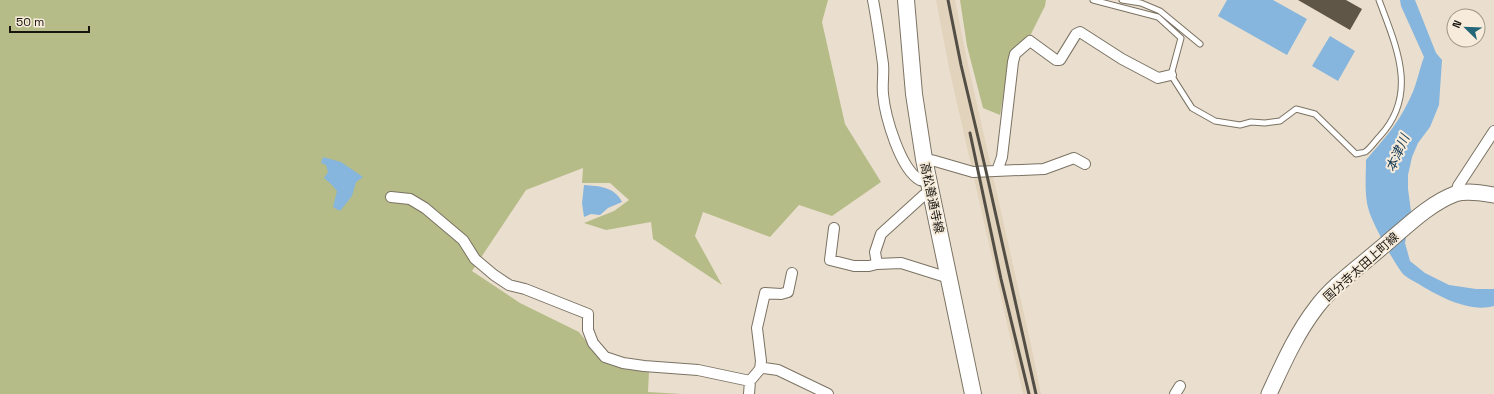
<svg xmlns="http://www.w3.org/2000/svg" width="1494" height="394" viewBox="0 0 1494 394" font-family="'Space Grotesk','Noto Sans JP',sans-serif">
<rect width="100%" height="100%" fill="#eadfce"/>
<!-- built -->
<path fill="#e2d3bc" d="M936,0H955L968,64L1031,345L1041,394H1023L949,68Z"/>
<!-- green -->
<path fill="#b6bc88" d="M0,0H828L822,22L845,124L881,182L832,216L799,205L770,237L703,212L695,236L722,285L653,239L651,222L606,230L584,223L614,211L629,200L610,183H582L583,168L526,190L472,271L520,303L579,332L598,356L649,372L648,392L682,394H0Z
M960,0H1046L1045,6L1031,34L1010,57L1000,115L983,108L967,46Z"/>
<!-- water -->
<path fill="#86b5dd" d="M1227,0H1273L1307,19L1287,55L1218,16Z
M1400,0H1415L1436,53L1442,60L1439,105L1430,127L1418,143L1412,157L1408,175V189L1411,211L1405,243L1410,261L1425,273L1449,285L1476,289H1494V306C1469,313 1438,296 1417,283C1413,281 1408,278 1404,275C1396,267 1373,224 1369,211C1364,196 1366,176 1366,160C1385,138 1399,123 1411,96C1417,84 1419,70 1424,57L1401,6Z
M1330,36L1355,51L1338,81L1312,66Z
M323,157L341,162L363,177L356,182L352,196L340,211L333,207L337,191L331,184L324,178L328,172L326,165L321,163Z
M584,185C599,186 615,187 622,202L608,208L600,215L591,214L584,217L582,203Z"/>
<!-- building -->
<path fill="#5f5648" d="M1298,0H1346L1362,9L1350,30Z"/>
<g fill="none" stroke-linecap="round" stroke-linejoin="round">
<defs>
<path id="lane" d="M1093,0L1158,17L1181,38L1171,75L1192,108L1215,121L1240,125L1251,122L1265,123L1280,121L1296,109L1315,114L1356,154C1358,153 1362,153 1365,152C1370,149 1375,141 1380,136C1419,94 1396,46 1379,0
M1122,0L1141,3L1160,11L1200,44"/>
<path id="street" d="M873,0C877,21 880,42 883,64C884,74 882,84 883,94C885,116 900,169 920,180C923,181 926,181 929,182
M924,159L935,161L973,172L1044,169L1074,158L1085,164
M997,171L1002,157L1013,62L1015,54L1030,41L1056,60H1060L1076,34L1080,32L1122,59L1158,78L1171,75
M1456,194L1458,186L1494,131
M391,197L410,199L425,208L463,240L475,259L494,275L509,285L525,289L588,314V330L593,343L605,357L623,363L644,366L698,370L750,381L760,369L764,368L778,370L828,394
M834,228L830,260L854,266H869L877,264L901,263L949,278
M877,264L875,252L881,234L924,195L931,192
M760,369L761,361L757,328L765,293L781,294L788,292L792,273
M749,394L750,381
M1175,394L1180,386"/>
<path id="secondary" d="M1269,394C1283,364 1296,334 1316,308C1333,285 1359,267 1381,248C1403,230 1428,204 1455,194C1467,190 1482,193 1494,195"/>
<path id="primary" d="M906,0L914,94L924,159L973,394"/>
</defs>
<!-- lane casing -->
<use href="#lane" stroke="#7b7263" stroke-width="7"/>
<!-- street casing -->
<use href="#street" stroke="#7b7263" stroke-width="12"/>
<!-- secondary casing -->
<use href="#secondary" stroke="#7b7263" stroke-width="17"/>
<!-- primary casing -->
<use href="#primary" stroke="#7b7263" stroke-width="18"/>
<!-- lane -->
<use href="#lane" stroke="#fff" stroke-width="5"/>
<!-- street -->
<use href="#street" stroke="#fff" stroke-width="10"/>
<!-- secondary -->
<use href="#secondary" stroke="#fff" stroke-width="15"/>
<!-- primary -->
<use href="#primary" stroke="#fff" stroke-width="16"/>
<!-- rail -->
<path stroke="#534e45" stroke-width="3" d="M948,0L961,65L986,171L1036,394
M970,133L1001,279L1029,394"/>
</g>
<g text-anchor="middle" stroke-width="4" stroke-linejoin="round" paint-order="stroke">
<!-- street labels -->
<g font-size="12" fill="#18150f" stroke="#f7ecdb">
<text transform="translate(932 198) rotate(78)" y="4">高松善通寺線</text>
<text transform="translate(1361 267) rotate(-42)" y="4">国分寺太田上町線</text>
</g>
<!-- water labels -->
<g font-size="13" font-style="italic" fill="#133853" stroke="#f7ecdb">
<text transform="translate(1397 153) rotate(-66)" y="5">本津川</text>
</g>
</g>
<!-- north arrow -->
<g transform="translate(1466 28) rotate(293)"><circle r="19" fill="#f7ecdb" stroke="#9e9689"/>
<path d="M0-3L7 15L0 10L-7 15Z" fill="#226678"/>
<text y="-6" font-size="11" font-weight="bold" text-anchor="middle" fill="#18150f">N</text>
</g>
<!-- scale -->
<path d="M10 26v6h79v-6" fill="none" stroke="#18150f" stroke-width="2"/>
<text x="16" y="26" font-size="12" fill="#18150f" stroke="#f7ecdb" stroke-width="3" paint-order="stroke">50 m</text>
</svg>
